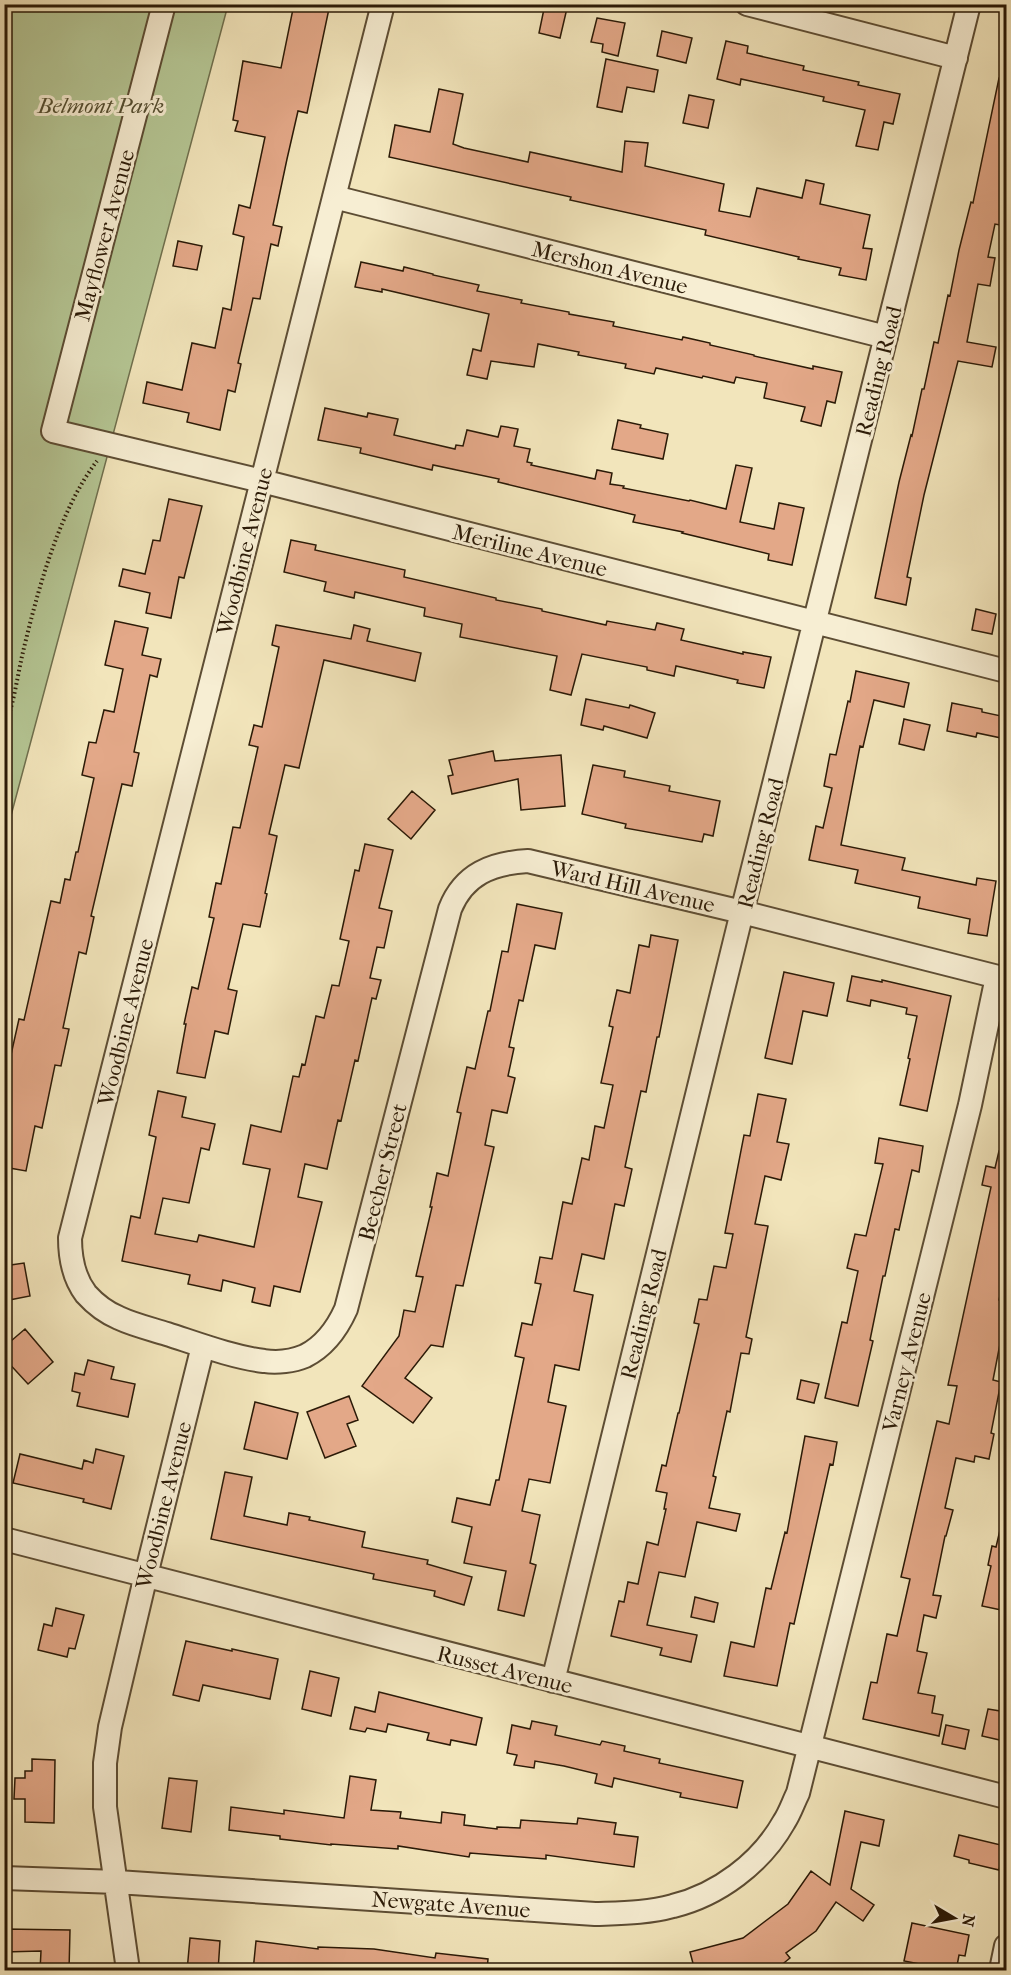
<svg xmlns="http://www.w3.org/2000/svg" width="1011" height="1975" viewBox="0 0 1011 1975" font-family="'IM FELL French Canon',serif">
<rect width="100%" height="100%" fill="#f2e5bb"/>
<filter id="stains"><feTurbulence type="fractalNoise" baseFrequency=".00333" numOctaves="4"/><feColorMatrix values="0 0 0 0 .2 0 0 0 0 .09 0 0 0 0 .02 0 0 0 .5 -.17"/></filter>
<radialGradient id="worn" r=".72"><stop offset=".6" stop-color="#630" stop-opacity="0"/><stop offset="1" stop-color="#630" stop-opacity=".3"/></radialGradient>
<!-- green -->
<path fill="#b5c694" stroke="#70704e" stroke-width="1.5" d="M5,5H228L5,838Z"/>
<!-- building -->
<path fill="#e3a888" stroke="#2b1a07" stroke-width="1.5" d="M294,4H330L307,113L298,111L287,159L273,225L282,227L278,246L271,244L260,299L253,298L238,363L241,364L235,392L228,390L220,430L187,422L189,413L143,403L147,382L182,390L192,343L215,348L223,308L231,310L244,237L233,234L239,205L250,208L265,137L235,131L238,121L233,120L243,61L281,68Z
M545,4H568L560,38L539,33Z
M597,18L625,23L618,56L602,52L603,44L591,42Z
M662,31L692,38L686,63L657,56Z
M726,41L748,46L747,53L804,66L803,70L859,82L858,85L900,94L893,124L884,122L878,150L856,146L865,110L823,101L824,97L741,79L740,85L717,79Z
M606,59L658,70L654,92L627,87L622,112L597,107Z
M999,78L1006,79V175L1002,199L1006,200V226L995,224L988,257L995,258L990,286L978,284L967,342L996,347L992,367L958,361L924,495L907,577L911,578L906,605L875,598L899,482L911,435L912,436L922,389H924L934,342L938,343L948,295L950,296L959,250L971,202L973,203Z
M439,89L463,94L453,144L464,148L528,162L530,152L622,172L625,141L648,143L645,166L724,184L719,211L750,217L757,188L802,198L806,180L824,184L820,204L870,215L863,248L872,249L866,280L839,275L841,268L798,259L799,257L705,235L706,230L570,200L571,197L389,157L395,125L430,132Z
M689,95L714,100L708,128L683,123Z
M178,241L202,246L197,270L173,266Z
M361,262L403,271L404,267L433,274V275L479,285L477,291L522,300L521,303L569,312V314L614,322L613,326L682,340L683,337L710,343V345L754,355V356L813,369V366L842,372L835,403L827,401L821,426L801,421L805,407L764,398L767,383L736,377L734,383L703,376L702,378L656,368L654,374L625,368L626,364L578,355L579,352L538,344L534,367L491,361L487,379L467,375L473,349L481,351L489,314L382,289V292L355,287Z
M325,408L367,417L368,413L398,419L394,435L455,449L456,445L463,446L467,430L498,437L501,426L518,429L514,446L530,449L527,462L532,463L531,465L595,479L597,470L612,473L610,484L624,486L623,488L689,501L690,500L726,509L736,465L752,468L740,522L774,529L779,503L804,508L792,565L768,560L769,554L682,533L683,532L633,522L635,515L498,482L499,479L433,465L432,470L360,453L361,448L318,440Z
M618,420L641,425L640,428L668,434L663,459L612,449Z
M169,499L202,506L184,578L179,577L171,618L146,613L150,593L119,586L123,569L145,574L153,540L160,541Z
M291,540L316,545L315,550L405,570L404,577L496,598V600L542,609V611L606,625L607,621L655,630L657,623L684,629L681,640L743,654V652L771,657L764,688L737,683L738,680L676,666L674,676L647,670V667L582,654L571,695L550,690L557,656L460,637L462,624L424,616L425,608L355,592L354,598L324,591L326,582L284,572Z
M976,609L996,614L992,634L972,630Z
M115,621L148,628L142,655L161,659L157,677L150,675L134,752L139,753L132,786L122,784L91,916L94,917L86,954L79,952L63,1028L69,1029L61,1066L55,1065L42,1128L35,1126L26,1171L4,1167V1086L19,1019L24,1020L51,901L60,903L65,879L70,880L76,852H78L94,778L82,775L89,742L96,743L104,710L114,712L123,669L105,665Z
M276,625L351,639L354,625L370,629L367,641L421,653L415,681L324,660L299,768L285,765L269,834L277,836L265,893L267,894L260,927L243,924L228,989L237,991L228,1034L215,1031L205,1078L177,1073L186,1024H184L192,987L198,989L214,918L209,917L216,883L221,884L233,827L240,828L258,747L249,745L254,725L262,727L279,647L272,645Z
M856,671L909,683L904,707L874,700L863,747L860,746L841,845L905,858L902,870L976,885L977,878L996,881L987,936L968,933L970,919L918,908L920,897L855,883L858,870L809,860L816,826L823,828L832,788L824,786L830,754L836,755L848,701L850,702Z
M586,699L629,708L630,705L655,713L647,738L604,726L603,730L581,725Z
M952,703L982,709V712L1006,717V739L977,733L976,737L947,731Z
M904,719L930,725L924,750L899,744Z
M493,751L495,761L561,755L565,806L521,810L518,779L452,794L448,776L453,775L449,760Z
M593,765L625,771L624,777L670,786L669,791L720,801L713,836L704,834L702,842L625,828L626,824L582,814Z
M412,791L435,810L411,839L388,819Z
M365,844L393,850L379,908L392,911L384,948L377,947L370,978L381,980L376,999L372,998L358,1061L355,1060L341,1121L338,1120L327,1169L305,1164L298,1197L322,1202L300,1292L274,1286L270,1306L252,1302L255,1288L223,1280L221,1291L188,1284L190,1275L122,1261L131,1216L140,1218L156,1137L149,1135L158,1091L186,1097L182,1117L215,1124L209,1150L201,1148L189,1203L163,1198L155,1234L197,1242L199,1235L254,1247L270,1169L243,1164L251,1125L281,1132L293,1076L299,1077L302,1064L305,1065L316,1016L324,1018L332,985L339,986L349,941L340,939L355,870L359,871Z
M517,904L562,913L555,949L535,945L523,1001L519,1000L509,1047L514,1048L508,1076L515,1078L507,1113L492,1110L485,1145L494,1147L463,1286L456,1285L443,1347L431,1345L405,1378L432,1398L413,1423L362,1386L399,1336L404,1310L415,1312L423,1277L416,1276L432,1207H430L437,1173L448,1176L461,1113L457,1112L467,1067L475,1069L488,1011H490L502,951L508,952Z
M651,935L678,940L659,1037H657L646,1092L641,1091L625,1167L632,1169L624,1206L615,1204L604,1259L582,1254L574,1291L593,1295L579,1370L555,1365L548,1402L566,1406L550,1483L529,1479L522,1511L540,1515L530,1563L536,1565L524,1616L498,1610L506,1571L464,1563L472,1527L452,1522L457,1498L490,1505L496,1480H499L524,1358L515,1356L522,1323L532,1325L541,1284L535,1283L540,1257L552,1259L563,1202L572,1204L582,1158L589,1160L595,1126L604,1128L613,1085L601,1083L613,1027L609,1026L617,990L630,993L639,945L649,947Z
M784,972L834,983L827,1016L803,1011L792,1064L765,1058Z
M852,976L882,982V980L951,996L927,1111L900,1105L910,1059L908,1058L917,1016L906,1014L907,1008L871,1000L870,1006L847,1001Z
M758,1094L786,1099L777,1142L789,1144L781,1180L765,1176L755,1224L768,1226L746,1337L752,1339L749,1354L741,1353L730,1412L727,1411L713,1476L716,1477L709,1508L740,1514L736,1531L697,1522L685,1577L659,1572L647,1625L697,1635L691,1662L660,1655L662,1648L611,1636L619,1601L624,1602L628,1582L638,1584L647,1542L658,1545L666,1509H664L667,1493L656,1491L662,1465L666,1466L678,1413H679L699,1324L694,1323L699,1299L707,1300L714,1266L726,1268L733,1234L725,1233L744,1135L750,1136Z
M879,1138L923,1146L919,1172L912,1170L899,1230L895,1229L885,1276H883L870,1340L873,1341L858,1406L825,1398L842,1322L847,1323L858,1271L847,1268L855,1234L866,1236L883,1164L875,1163Z
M999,1151H1006V1268L999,1300L1006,1302V1313L993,1380L1001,1382L991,1433L994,1434L989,1459L975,1456L974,1462L956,1458L945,1508L953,1510L946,1536H945L933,1595L941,1596L936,1618L924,1615L917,1651L927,1653L918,1693L935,1696L932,1713L943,1715L939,1736L863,1719L871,1682L877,1683L887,1634L897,1636L910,1579L901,1577L937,1421L949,1424L957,1386L948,1385L991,1187L982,1185L986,1166L995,1168Z
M24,1263L30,1296L4,1301V1266Z
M25,1329L53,1362L28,1384L4,1358V1347Z
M88,1360L114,1367L111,1379L135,1384L128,1417L77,1406L80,1393L72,1391L75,1373L84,1375Z
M801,1380L819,1384L814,1403L797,1399Z
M349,1396L358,1420L347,1424L356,1446L325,1458L307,1412Z
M255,1402L298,1413L287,1459L244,1449Z
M805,1436L837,1442L833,1465L830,1464L794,1624L790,1623L777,1686L724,1676L731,1642L754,1647L766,1588L771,1589L785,1532L787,1533Z
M96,1449L124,1456L111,1509L83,1502L84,1499L13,1483L20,1454L82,1469L84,1460L93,1463Z
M225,1472L252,1477L244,1516L287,1525L289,1513L310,1517L309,1520L365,1532L362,1547L428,1560L427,1564L472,1577L464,1605L434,1596L435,1591L373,1579L374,1574L211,1539Z
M1000,1530L1006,1531V1611L982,1606L991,1566L988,1565L992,1546L996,1547Z
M695,1597L718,1603L714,1622L691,1617Z
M56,1608L84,1615L75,1649L69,1648L67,1657L38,1650L44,1624L52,1626Z
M186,1641L232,1651V1649L278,1659L270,1699L203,1685L199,1701L173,1695Z
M310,1671L339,1678L331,1716L302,1709Z
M379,1692L482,1718L476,1745L451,1740L450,1745L427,1740L429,1733L388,1724L386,1732L367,1728L365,1732L350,1729L355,1707L375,1712Z
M988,1709L1006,1712V1729L1004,1741L982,1736Z
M532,1721L557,1726L555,1735L600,1745L602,1741L625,1746L624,1751L660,1759L659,1763L743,1781L737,1808L680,1797L681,1793L614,1778L612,1787L595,1783L597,1774L564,1766L535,1761L534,1768L514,1765L517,1755L507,1753L512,1725L530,1729Z
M946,1725L969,1730L965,1749L942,1744Z
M32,1759L55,1760L54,1823L25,1822V1799H14L15,1778H25V1771H32Z
M350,1776L376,1780L371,1810L401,1812L400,1818L441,1823L442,1812L465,1815L464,1825L497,1829V1827L520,1828L521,1820L577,1824L578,1818L616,1823L614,1834L638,1837L634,1867L546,1855V1859L470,1853L469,1857L398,1846V1849L331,1844V1845L280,1839V1836L229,1830L231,1807L284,1814V1810L344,1818Z
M169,1778L197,1781L191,1832L162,1828Z
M845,1811L884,1820L879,1846L861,1842L851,1889L874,1905L863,1921L836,1902L816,1931L786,1953L790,1958L774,1971H695L690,1952L743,1938L788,1904L811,1871L830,1885Z
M959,1835L1005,1846L999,1870L969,1863V1860L954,1856Z
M912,1923L969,1935L965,1956L959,1955L956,1971L904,1961Z
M4,1929L70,1930L69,1971H40L41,1951L4,1952Z
M190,1938L220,1941L218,1971H187Z
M256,1941L318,1949V1947L374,1949L435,1958L436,1953L488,1959L487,1971H253Z"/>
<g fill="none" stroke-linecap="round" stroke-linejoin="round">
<defs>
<path id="street" d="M164,4L53,431L262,481L1006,671
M383,4L70,1238C70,1258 73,1277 86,1294C95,1304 107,1313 119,1318C134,1325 151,1329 167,1334C198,1344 232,1357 264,1361C277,1363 293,1361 305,1356C325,1346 337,1329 346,1309L450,909C464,874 492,863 528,861L742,912L1006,979
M747,4L956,58
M334,197L886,337
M4,1539L1006,1797
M553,1681L742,912L969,4
M4,1878L117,1882L595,1914C621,1913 648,1913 673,1906C718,1895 761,1863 784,1822C790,1813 793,1803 798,1793L970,1105L997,977
M128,1970L105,1807V1763L110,1727L146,1575L203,1346
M1001,1970L1006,1946"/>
</defs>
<!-- street casing -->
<use href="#street" stroke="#5d4d34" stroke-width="26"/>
<!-- path -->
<path stroke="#2b1a07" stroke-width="4" stroke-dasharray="1.5 3" stroke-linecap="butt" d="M4,728C14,705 17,677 23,652C37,593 59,510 97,461"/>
<!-- street -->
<use href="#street" stroke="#f7eed3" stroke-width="22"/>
</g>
<g text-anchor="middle" stroke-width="6" stroke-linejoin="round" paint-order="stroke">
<!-- park labels -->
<g font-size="22" font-style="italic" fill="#544e31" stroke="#f7eed3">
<text x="101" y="113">Belmont Park</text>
</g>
<!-- street labels -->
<g font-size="22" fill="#2b1a07" stroke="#f7eed3">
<text transform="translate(104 235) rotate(-75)" y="8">Mayflower Avenue</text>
<text transform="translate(610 267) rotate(14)" y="8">Mershon Avenue</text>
<text transform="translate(878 371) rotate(-76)" y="8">Reading Road</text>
<text transform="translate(530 550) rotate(14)" y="8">Meriline Avenue</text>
<text transform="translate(244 551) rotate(-76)" y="8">Woodbine Avenue</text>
<text transform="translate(760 843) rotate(-76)" y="8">Reading Road</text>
<text transform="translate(633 886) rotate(13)" y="8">Ward Hill Avenue</text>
<text transform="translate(125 1022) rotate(-76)" y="8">Woodbine Avenue</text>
<text transform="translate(382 1172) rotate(-76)" y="8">Beecher Street</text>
<text transform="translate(643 1314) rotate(-76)" y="8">Reading Road</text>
<text transform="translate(906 1362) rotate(-76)" y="8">Varney Avenue</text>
<text transform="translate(163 1505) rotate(-76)" y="8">Woodbine Avenue</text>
<text transform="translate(505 1669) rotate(14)" y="8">Russet Avenue</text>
<text transform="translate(451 1904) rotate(4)" y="8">Newgate Avenue</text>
</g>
</g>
<!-- margin -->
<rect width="1011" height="1975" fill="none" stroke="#f2e5bb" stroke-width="24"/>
<rect x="6" y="6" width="999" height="1963" fill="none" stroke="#2b1a07" stroke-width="3"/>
<rect x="12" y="12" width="987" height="1951" fill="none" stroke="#2b1a07" stroke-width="1.5"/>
<!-- north arrow -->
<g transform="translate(954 1918) rotate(100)" stroke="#f7eed3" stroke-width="4.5" paint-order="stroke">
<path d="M0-4.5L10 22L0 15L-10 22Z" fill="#2b1a07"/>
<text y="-9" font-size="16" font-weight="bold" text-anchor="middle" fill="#2b1a07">N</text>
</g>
<rect width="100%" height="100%" filter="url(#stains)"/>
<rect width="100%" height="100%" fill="url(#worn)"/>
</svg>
